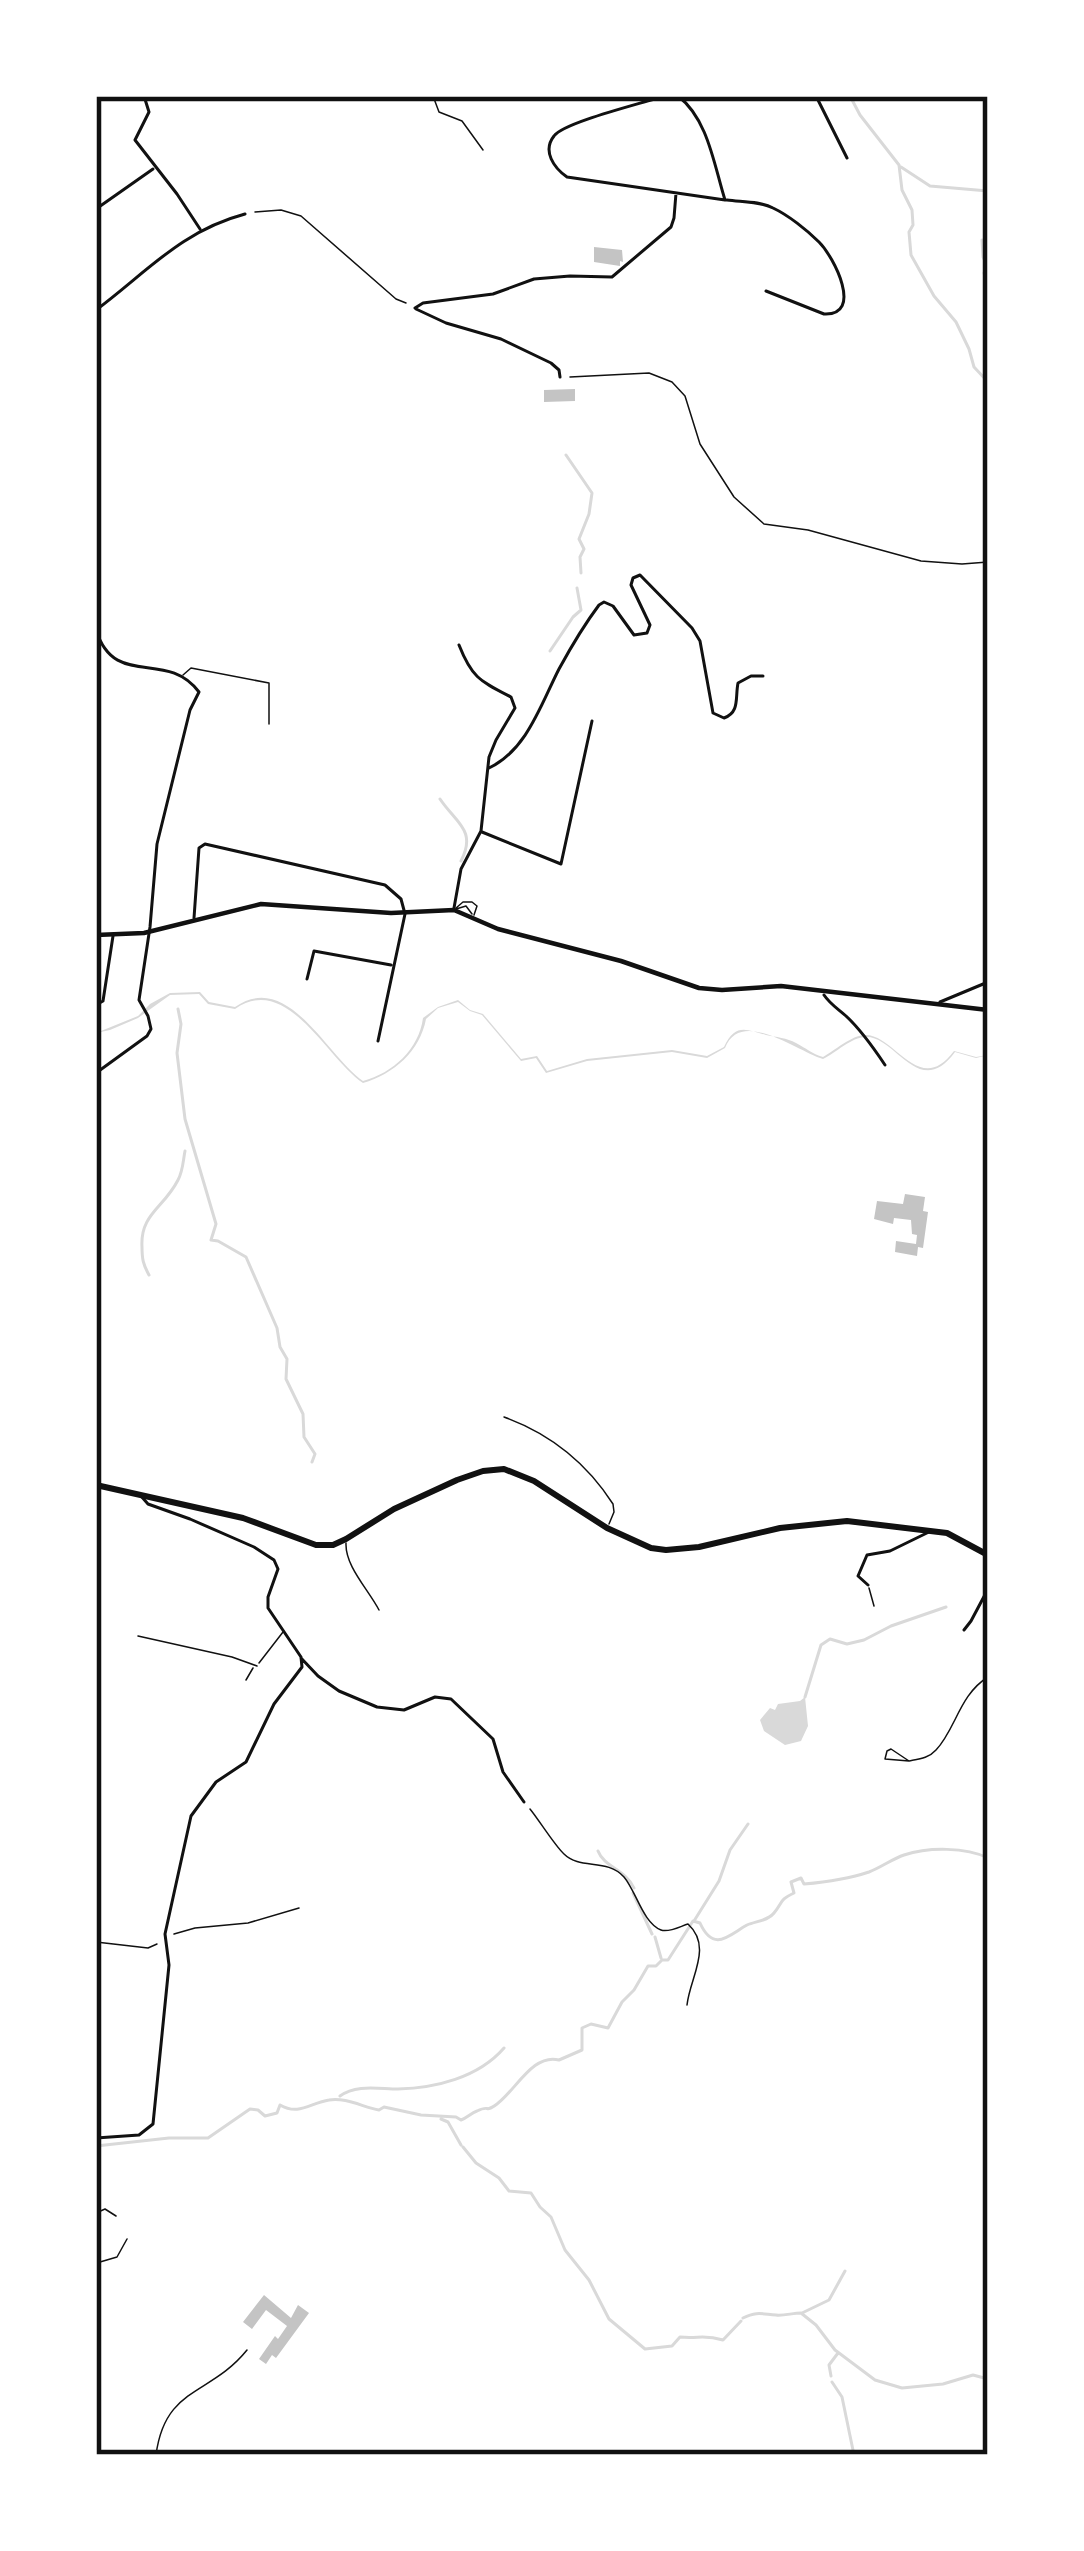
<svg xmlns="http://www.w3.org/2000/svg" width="1084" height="2551" viewBox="0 0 1084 2551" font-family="Lato,sans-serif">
<rect width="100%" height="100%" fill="#fff"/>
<!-- water -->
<path fill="#d9d9d9" d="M200,992L209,1002L235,1007C288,970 326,1055 363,1081C393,1073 419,1049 423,1018L438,1007L458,1000L470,1010L483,1014L521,1059L537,1056L547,1071L587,1059L672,1050L707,1056L724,1047C735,1023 746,1029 766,1035C776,1037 787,1038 796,1043C806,1048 812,1054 823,1057C834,1051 852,1035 865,1035C895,1034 919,1098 954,1051L976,1057L988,1055L976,1058L955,1052C919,1101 896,1036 866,1037C851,1037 836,1053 823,1059C798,1052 741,1007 725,1048L707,1058L672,1052L587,1061L546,1073L536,1058L521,1061L482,1015L470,1011L458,1002L438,1008L426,1019C420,1051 394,1074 363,1083C326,1058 287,972 235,1009L208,1004L199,994L170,995L138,1018L110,1030L96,1033L138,1016L150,1004L170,993Z
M805,1697L808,1726L801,1741L785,1745L764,1731L760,1720L770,1708L775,1710L778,1704L800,1701Z"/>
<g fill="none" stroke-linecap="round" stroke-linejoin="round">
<!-- stream -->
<path stroke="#d9d9d9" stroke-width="3" d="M850,96L860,115L899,165L902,190L912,210L913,225L909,232L911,255L934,296L956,322L969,349L974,367L988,382
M901,167L930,186L988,191
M982,240L983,257L987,265L984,273L988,290
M566,455L592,493L589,514L579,539L584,549L580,557L581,573
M550,651L573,617L581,610L577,588
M440,799C456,823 477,830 461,861
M178,1009L181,1024L177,1053L185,1119L216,1224L211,1240L218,1241L246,1257L277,1328L280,1347L287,1359L286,1379L303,1414L304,1437L315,1454L312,1462
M149,1275C143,1264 142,1259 142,1247C140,1214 164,1208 178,1180C183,1171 183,1161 185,1151
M805,1697L821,1645L830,1639L847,1644L864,1640L891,1626L946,1607
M598,1851C604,1867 626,1870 634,1888
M633,1893L652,1934
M694,1921L719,1881L730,1850L748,1824
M655,1937L661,1958
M340,2096C356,2084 379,2089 398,2089C435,2088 478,2078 504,2048
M441,2119L448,2122L461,2145
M96,2146L169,2138H208L250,2109L258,2110L265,2116L277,2113L280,2105C299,2116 310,2103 329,2100C345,2097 363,2107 379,2110L384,2107L421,2115L456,2117L461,2120C467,2118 471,2113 477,2111C492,2104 483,2114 497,2104C516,2090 533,2053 559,2060L582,2050V2028L591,2024L608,2028L622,2002L634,1990L648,1966H656L662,1960H668L693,1921L700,1923C714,1954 730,1934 747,1925C756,1921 768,1921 774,1913C783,1902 779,1900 794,1893L791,1882L801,1878L804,1884C827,1882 848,1879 869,1872C882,1867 892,1859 904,1855C928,1847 966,1847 988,1858
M463,2147L476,2163L499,2178L509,2191L531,2193L540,2207L551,2217L565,2250L589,2280L609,2319L645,2349L672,2346L680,2337C699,2339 703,2334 723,2340L741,2321
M802,2313L829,2300L845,2271
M743,2318C757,2311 762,2314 776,2315C783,2316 793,2313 801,2313L816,2325L835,2350L875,2380L902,2388L943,2384L973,2375L988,2379
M831,2376L829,2365L838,2353
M832,2382L842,2397L854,2455"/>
</g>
<!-- building -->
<path fill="#c4c4c4" d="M594,247L622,250L623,262L620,261V266L594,262Z
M575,389V401L544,402V390Z
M905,1194L925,1197L923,1211L928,1212L923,1248L918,1247L917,1256L895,1252L896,1241L916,1244L917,1235L912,1234L911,1220L894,1218L893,1224L874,1219L877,1201L903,1204Z
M264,2295L291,2318L298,2305L309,2313L276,2358L272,2355L266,2364L259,2359L275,2336L278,2339L287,2326L266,2310L252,2329L243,2322Z"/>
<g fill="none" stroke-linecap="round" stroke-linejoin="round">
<!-- path -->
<path stroke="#111" stroke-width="1.5" d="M433,96L439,112L462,121L483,150
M255,212L281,210L301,216L396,299L406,303
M570,377L649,373L672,382L685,396L700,444L734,497L764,524L808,530L921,561L962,564L988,562
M530,1809C539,1820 555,1846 564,1854C580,1870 607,1858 624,1877C636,1891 643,1923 661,1930C669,1933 681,1926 688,1924C713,1947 690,1977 687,2005
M174,1934L195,1928L248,1923L299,1908
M96,1942L148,1948L157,1944"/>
<!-- service -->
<path stroke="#111" stroke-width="1.5" d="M183,675L191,668L269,683V724
M456,908L463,902H472L477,906L474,915
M456,909L466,906L472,914
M504,1417C551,1434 586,1462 613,1504L614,1512L609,1524
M346,1543C345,1566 368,1589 379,1610
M869,1588L874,1606
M138,1636L232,1657L257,1666
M259,1663L283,1632
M246,1680L253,1668
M909,1761L885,1759L887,1751L891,1749L909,1761C919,1759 929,1758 936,1750C956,1729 959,1695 988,1677
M96,2213L105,2209L116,2216
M96,2261L100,2262L117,2257L127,2239
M156,2455C165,2386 210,2396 247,2350"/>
<!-- minor -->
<path stroke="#111" stroke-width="3" d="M144,96L149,112L135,140L177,194L200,229
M664,96C644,103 564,122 554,136C542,151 554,168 567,177L725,200C714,165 708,119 678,96
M816,96L847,158
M727,200C741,202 760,201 773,208C788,215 807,230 819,242C834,257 864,316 824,314L766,291
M96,209L153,169
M415,308L423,303L493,294L534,279L570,276L612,277L671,227L674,218L676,193
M416,309L446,323L501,339L551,363L559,370L560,377
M96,310C147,272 181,231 245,214
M96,630C115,690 166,648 199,692L190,710L157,844L150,927L139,1000L148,1016L151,1029L147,1036L96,1073
M489,768C527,750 541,704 559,669C571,647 584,625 599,605L604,602L613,606L634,635L647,633L650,625L631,585L633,578L640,575L692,628L700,641L713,713L724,718C740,712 735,698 738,683L751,676H763
M482,832L561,864L592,721
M454,908L461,869L481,831L489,757L496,740L515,708L511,697C480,681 472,678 459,645
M194,918L199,848L205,844L385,885L401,899L405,914L378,1041
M307,979L314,951L391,965
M824,995C830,1004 837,1008 846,1016C861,1030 873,1047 885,1065
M940,1002L988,982
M96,1005L103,1001L113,936
M868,1585L858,1576L867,1555L890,1551L931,1531
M964,1630L971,1621L988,1589
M301,1658L318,1676L339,1691L377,1707L404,1710L435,1697L451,1699L493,1739L503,1772L524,1802
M96,2138L139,2135L153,2124L169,1965L165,1934L191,1816L216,1782L246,1762L274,1704L302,1667L301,1657L268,1608V1597L278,1569L274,1560L254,1547L190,1519L148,1504L141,1496"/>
<!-- tertiary -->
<path stroke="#111" stroke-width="4.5" d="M96,935L144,933L261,904L391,913L454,910L498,929L621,961L699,988L722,990L781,986L988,1010"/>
<!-- primary -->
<path stroke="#111" stroke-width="6" d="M96,1485L243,1518L316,1545H333L346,1539L394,1509L457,1480L483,1471L504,1469L534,1481L607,1528L651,1548L666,1550L699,1547L780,1528L847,1521L947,1533L988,1555"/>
</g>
<!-- border -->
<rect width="1084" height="2551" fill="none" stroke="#ffffff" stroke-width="198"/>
<rect x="99" y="99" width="886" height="2353" fill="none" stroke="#111" stroke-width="4.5"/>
</svg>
